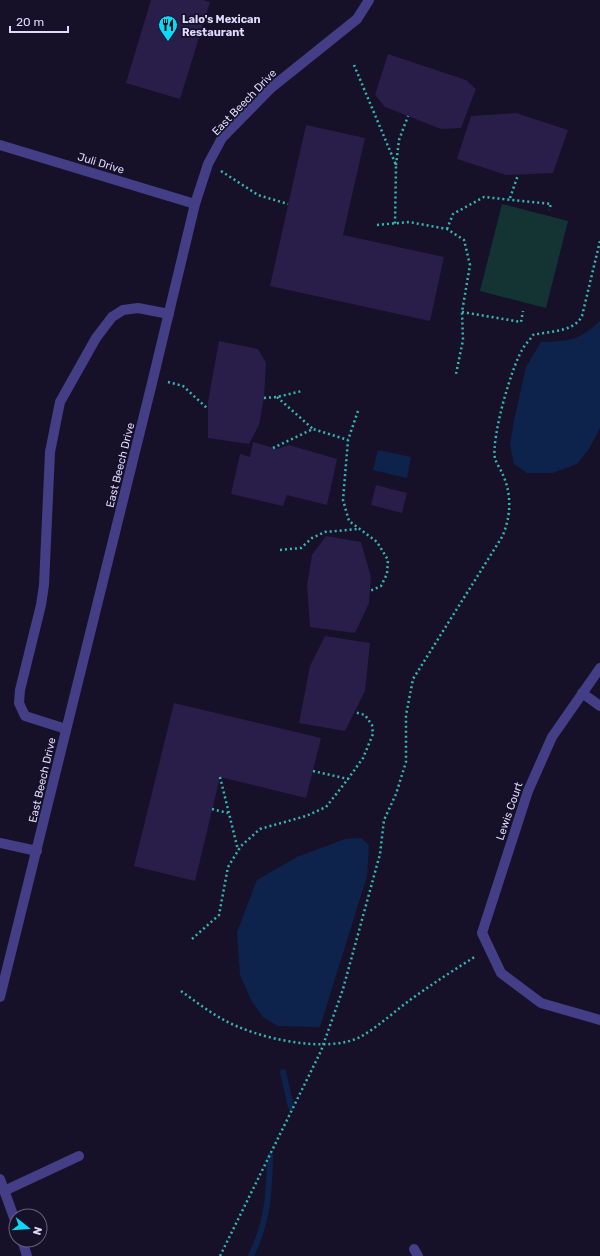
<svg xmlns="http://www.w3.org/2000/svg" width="600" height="1256" viewBox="0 0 600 1256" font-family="Rubik,sans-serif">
<rect width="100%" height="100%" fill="#161129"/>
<!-- green -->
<path fill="#143333" d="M502,204L568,221L546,308L480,291Z"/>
<!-- water -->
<path fill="#0e234b" d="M600,321V428L589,449L577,464L553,473H527L514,464L510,445L514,421L526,367L541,342C569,341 579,341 600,321Z
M378,450L411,457L407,478L373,470Z
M361,838L369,845L367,876L320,1027L278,1026L263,1017L252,1002L240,975L237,932L257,880L297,857L345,839Z"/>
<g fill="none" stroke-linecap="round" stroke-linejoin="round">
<!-- stream -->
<path stroke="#0e234b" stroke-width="6" d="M283,1072L291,1107
M251,1256C268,1220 269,1195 270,1156"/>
</g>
<!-- building -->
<path fill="#281e49" d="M151,0H203L210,2L180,99L126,83Z
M388,54L466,80L476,89L461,128L441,129L385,107L375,95Z
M516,113L568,130L553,173L506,175L457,159L471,116Z
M306,125L365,138L343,235L444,257L430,321L270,286Z
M219,341L258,349L266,363L264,398L259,425L249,444L208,438V402Z
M253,442L277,449L289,445L337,459L327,505L287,495L283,506L231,494L240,454L250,457Z
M376,485L407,493L402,513L371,505Z
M326,536L361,542L371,577L369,603L355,633L310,627L307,585L312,555Z
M325,636L370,643L365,691L345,731L299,723L310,666Z
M174,703L321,738L306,798L220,777L195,881L134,866Z"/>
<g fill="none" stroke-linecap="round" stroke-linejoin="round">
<!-- path -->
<path stroke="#34b8b5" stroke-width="2.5" stroke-dasharray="2 3" stroke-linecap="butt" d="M354,65L396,165L395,224
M396,165L399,140L408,116
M221,171L258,195L288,204
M510,198L518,175
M377,225L409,222L447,229L464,240L470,265L462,312L463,340L456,374
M447,229L453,214L484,197L551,204L549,210
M462,312L521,322L523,311
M168,382L183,386L208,409
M277,397L313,429
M264,398L277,397L302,391
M358,411L348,440L343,500L349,521L377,542L388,560L387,574L381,586L370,591
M273,448L313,429L348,440
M280,550L301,548L312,538L325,532L358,529
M313,771L348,779
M220,777L238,850
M212,809L228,813
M192,939L219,915L228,867L241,846L260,829L306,816L326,807L348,779L363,758L373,734L372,725L365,715L354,712
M181,991C195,1001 209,1012 224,1020C256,1038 328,1055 362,1036C379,1026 395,1011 410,1000C432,984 454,970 476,956
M220,1256L321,1051L343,989L380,854L384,820L396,794L406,762V715L413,679L502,537C511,517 512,495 503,475C501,470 497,464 495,459C491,438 511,369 522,350C525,344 530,340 533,335C550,331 574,332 582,316L600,241"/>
<!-- minor -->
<path stroke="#433e86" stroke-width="10" d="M0,145L195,204
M600,668L552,737L528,791L482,933L501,973L541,1003L600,1020
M582,693L600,706
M66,729L25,716L19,703L20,690L41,605L44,585L50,452L60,402L96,338L112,317L123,310L138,308L169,314
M0,843L37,851
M0,997L153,379L195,204L208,164L222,138L271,88L357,19L369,0
M0,1179L16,1223
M4,1191L79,1156
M22,1240L27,1256
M414,1249L418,1256"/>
</g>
<!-- icons -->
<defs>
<symbol id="restaurant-pin" viewBox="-11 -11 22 30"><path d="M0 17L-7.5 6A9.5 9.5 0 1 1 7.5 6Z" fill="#0cd9f8" stroke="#161129"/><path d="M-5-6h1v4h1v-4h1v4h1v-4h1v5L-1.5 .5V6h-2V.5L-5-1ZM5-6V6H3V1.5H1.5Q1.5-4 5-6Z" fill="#111"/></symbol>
</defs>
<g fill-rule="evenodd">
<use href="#restaurant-pin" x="157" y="14" width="22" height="30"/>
</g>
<g text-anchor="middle" stroke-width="3.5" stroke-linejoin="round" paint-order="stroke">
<!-- poi labels -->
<g font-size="11" font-weight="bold" fill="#dfdafe" stroke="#161129" text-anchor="start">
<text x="182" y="23">Lalo's Mexican<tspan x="182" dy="13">Restaurant</tspan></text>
</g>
<!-- street labels -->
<g font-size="11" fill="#dfdafe" stroke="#161129">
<text transform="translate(244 102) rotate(-46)" y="4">East Beech Drive</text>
<text transform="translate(101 163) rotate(17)" y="4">Juli Drive</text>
<text transform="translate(120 465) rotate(-76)" y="4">East Beech Drive</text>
<text transform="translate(42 780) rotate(-77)" y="4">East Beech Drive</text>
<text transform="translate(509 811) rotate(-71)" y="4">Lewis Court</text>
</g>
</g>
<!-- north arrow -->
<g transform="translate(28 1228) rotate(107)"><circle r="19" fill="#161129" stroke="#66617e"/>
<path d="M0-3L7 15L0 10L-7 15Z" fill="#0cd9f8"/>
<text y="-6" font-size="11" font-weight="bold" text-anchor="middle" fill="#dfdafe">N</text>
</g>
<!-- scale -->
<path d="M10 26v6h58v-6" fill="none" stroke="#dfdafe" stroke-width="2"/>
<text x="16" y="26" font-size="12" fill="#dfdafe" stroke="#161129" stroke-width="3" paint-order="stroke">20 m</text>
</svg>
